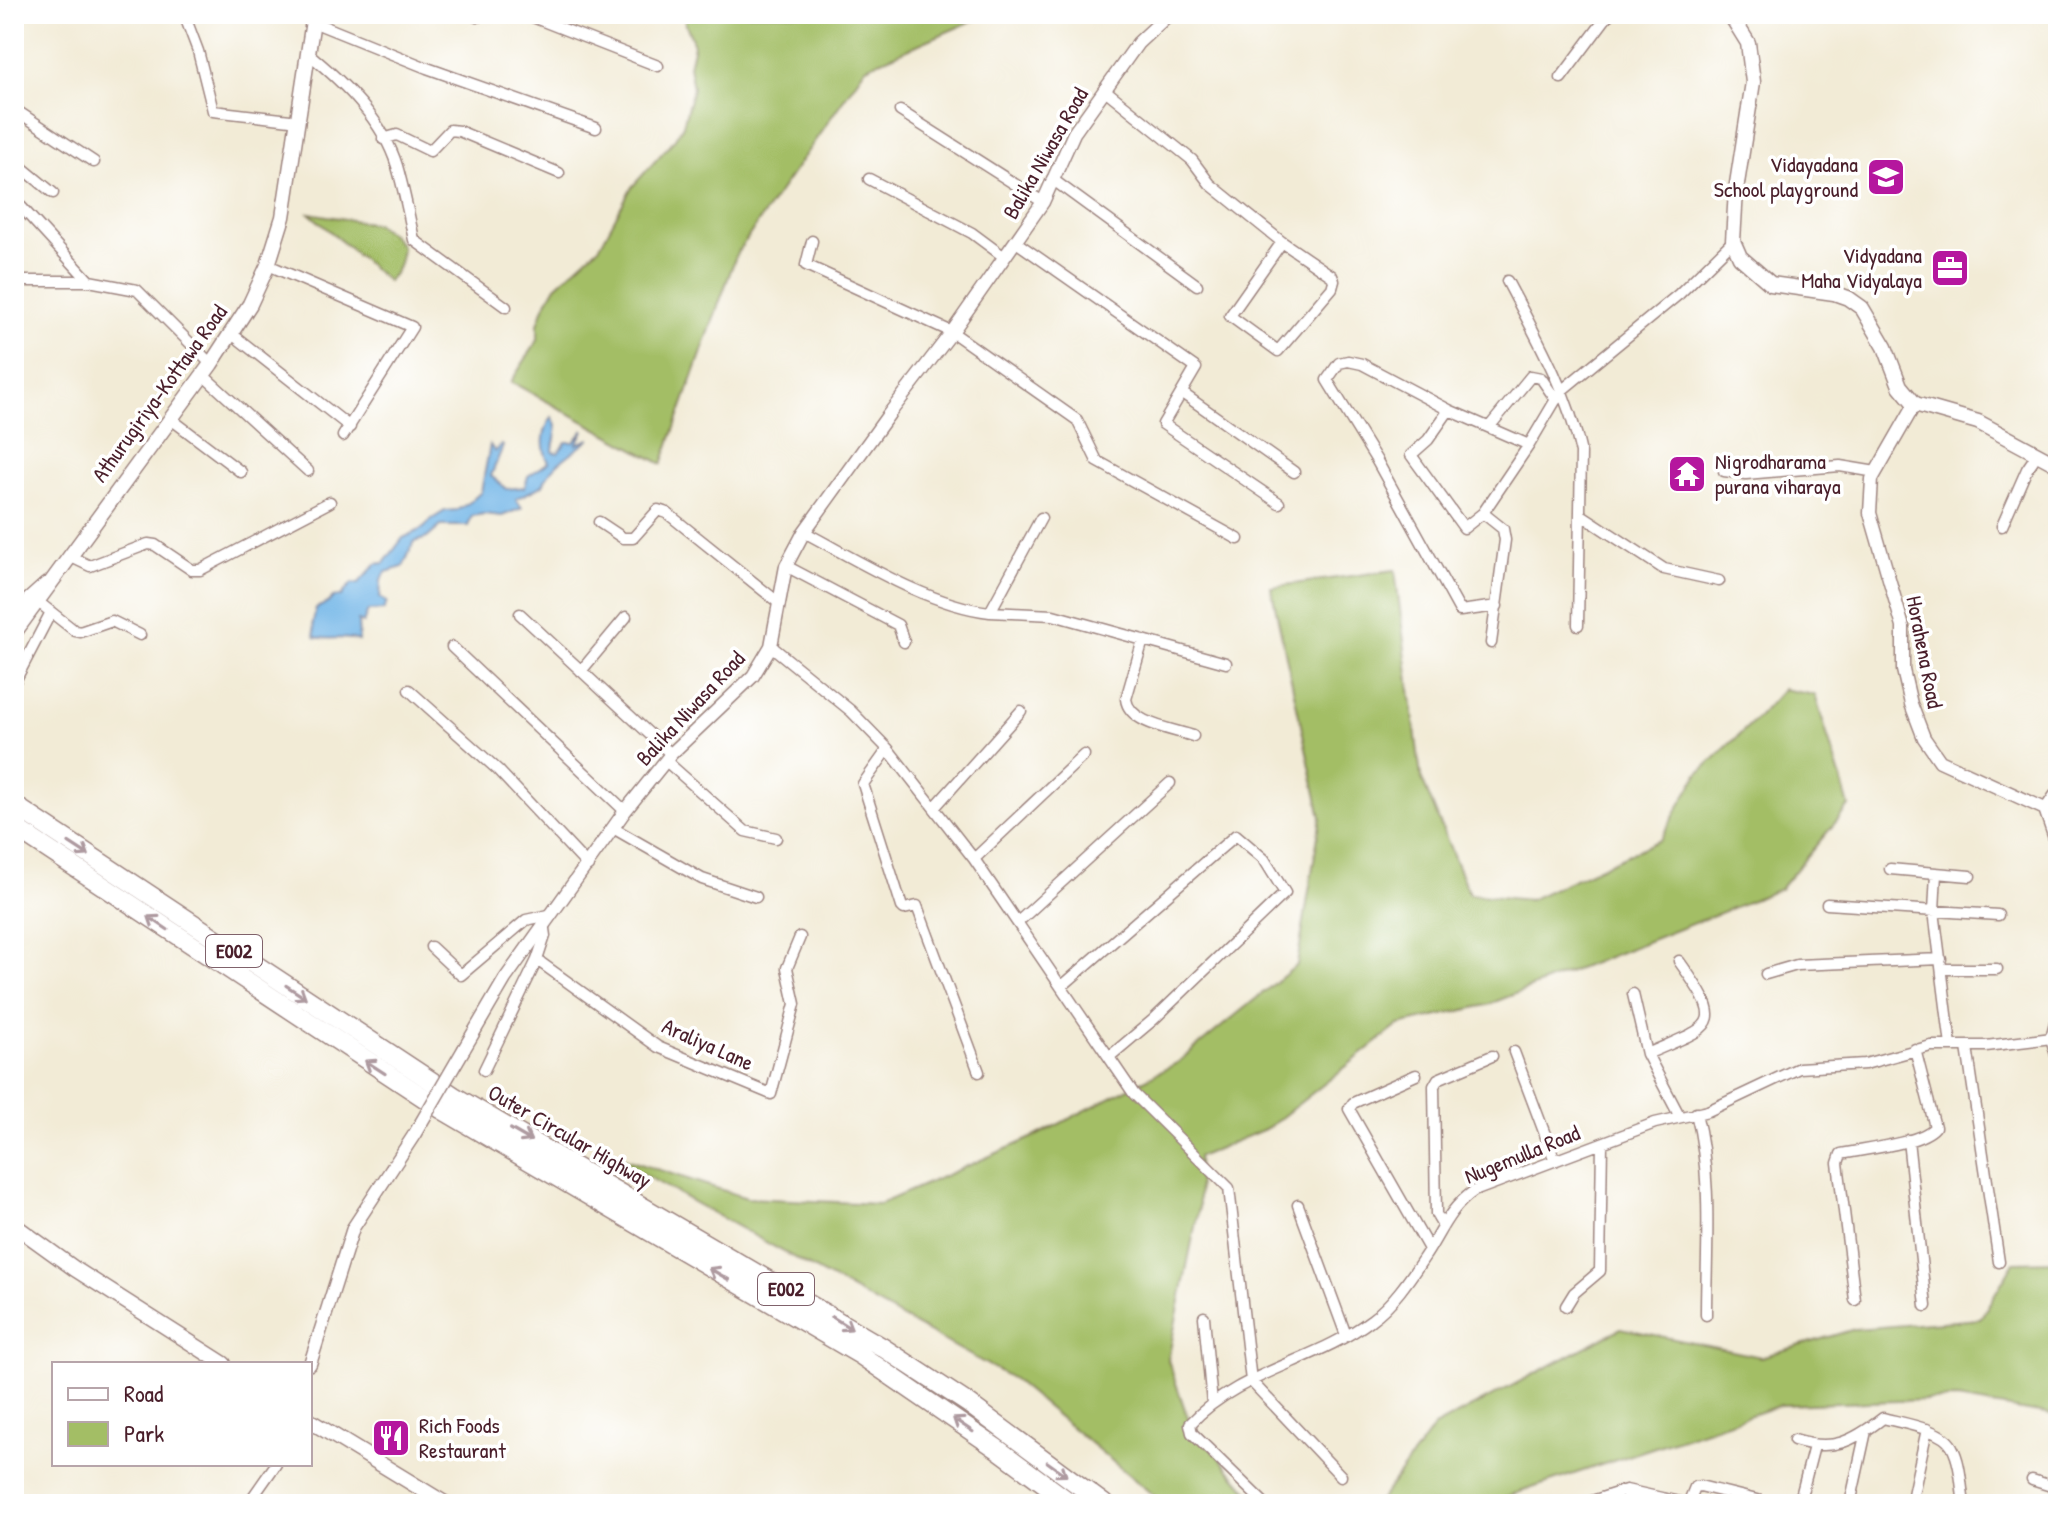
<svg xmlns="http://www.w3.org/2000/svg" width="2072" height="1518" viewBox="0 0 2072 1518" font-family="'Patrick Hand',sans-serif">
<rect width="100%" height="100%" fill="#fff"/>
<filter id="ink" filterUnits="userSpaceOnUse"><feTurbulence type="fractalNoise" baseFrequency=".0125" numOctaves="2"/><feDisplacementMap in="SourceGraphic" scale="16" xChannelSelector="R" yChannelSelector="G"/><feConvolveMatrix kernelMatrix="1 2 1 2 8 2 1 2 1" color-interpolation-filters="sRGB"/></filter>
<filter id="wash" filterUnits="userSpaceOnUse"><feTurbulence type="fractalNoise" baseFrequency=".006" numOctaves="4" result="noise"/><feDisplacementMap in="SourceGraphic" scale="32" xChannelSelector="R" yChannelSelector="G"/><feGaussianBlur stdDeviation="1.8" result="paint"/><feColorMatrix in="noise" values="0 0 0 0 0 0 0 0 0 0 0 0 0 0 0 0 0 1.4 0 .05"/><feComposite in="paint" operator="in"/></filter>
<g filter="url(#wash)">
<rect width="100%" height="100%" fill="#f2ebd6"/>
<!-- green -->
<path fill="#a3be65" stroke="#766e48" stroke-width="2" d="M696,14H979V18L866,67L737,253L662,464L511,382L538,340V324L544,307L556,286L600,246L631,188L674,140L683,125L693,88L689,66L694,45L684,19Z
M309,213L375,224L391,234L402,247C400,261 399,271 387,281Z
M1395,570L1421,777L1469,894L1529,900L1660,840L1698,774L1759,716L1783,689L1815,695L1849,806L1780,889L1487,1005L1399,1025L1268,1128L1198,1157L1199,1207L1168,1360L1190,1424L1255,1499L1302,1504H1164L1013,1379L603,1152L747,1198L880,1204L1036,1136L1177,1063L1297,965L1321,817L1271,587Z
M2058,1261V1416L1957,1399L1781,1405L1505,1497V1504H1377L1434,1427L1621,1328L1761,1357L1855,1329L1980,1319L2014,1262Z"/>
<!-- water -->
<path fill="#71b5e7" stroke="#5e6a89" stroke-width="2" d="M552,417C561,430 553,439 553,452L558,453L566,442H574L584,430L577,444L590,439C572,454 551,464 543,485L516,499L522,508L502,516L484,514L472,516L468,526H441L427,538L414,542L403,567L386,572L381,580L380,598L387,602L384,610L368,611L363,623L358,621L359,641C344,635 330,641 315,637L313,622L316,608L328,603L333,597L341,596L352,583L358,584L376,564L384,563L403,538L424,528L432,519L445,511L457,510L470,502L481,492L490,445L495,452L501,445L503,446L491,476L507,489L525,487L528,476L549,462C541,448 542,431 552,417Z"/>
</g>
<g filter="url(#ink)">
<g fill="none" stroke-linecap="round" stroke-linejoin="round">
<defs>
<path id="minor" d="M184,14L198,51L213,111L299,121
M470,14L477,17L484,14
M525,14L658,66
M313,22L427,68L596,128
M309,54C345,84 383,120 397,166C404,190 409,215 414,240L506,307
M1561,78L1609,14
M1105,90L1192,160L1210,184L1282,242L1332,276L1334,281L1332,288L1278,351L1230,316L1282,242
M14,109L94,162
M900,111L1043,202
M383,139L397,135L430,151L450,130L459,131L559,173
M14,161L53,193
M869,179L972,233L1003,256
M1052,179L1197,285
M14,199L89,281
M812,241L806,265L952,332L1077,420L1097,461L1238,539
M1016,242L1196,368L1163,424L1279,503
M268,265L412,327L343,436
M14,281H89L137,290L211,364
M1507,281C1536,336 1568,392 1581,453L1578,625
M232,334L350,427
M203,375L308,471
M1182,393L1294,472
M1449,410L1362,364L1348,361L1339,363L1327,380L1377,461L1460,611L1497,606
M171,419L241,472
M1490,426L1531,376L1541,378L1556,400
M1529,445L1449,410L1428,440L1411,455L1464,528L1483,513L1529,445L1561,391L1679,294L1733,241
M1724,471L1746,474L1840,466L1876,472
M1483,513L1503,529L1505,540L1491,643
M1580,514L1664,569L1719,581
M599,522L623,538H633L658,510L667,513L779,603
M2002,526L2027,469L2038,453
M804,532C859,561 928,605 990,612L1041,518
M69,556L90,566L148,544L155,545L192,570H200L330,502
M786,566L898,625L904,642
M37,601L75,631L80,632L112,621L140,635
M14,611L45,583
M990,612L1053,615L1226,663
M520,614L671,754
M1143,640L1126,699C1129,724 1173,729 1193,736
M771,646L851,711L888,749L974,859L1134,1094L1229,1188L1251,1381L1341,1476
M452,647L625,811
M581,671L626,617
M14,683L51,612
M409,690L498,770L588,866
M888,749L863,784L902,907L904,909L917,906L979,1072
M666,761L745,831L776,838
M935,807L1021,711
M2045,809L2058,790
M613,828L702,879L756,897
M974,859L1084,755
M1890,869L1970,876
M1936,873L1934,911L1951,1046
M1827,904L1998,915
M1018,922L1170,783
M431,947L461,975L526,920L549,915
M537,960L658,1047L771,1094L795,1004L787,968L800,937
M1942,969H1997
M1766,974L1797,965L1941,959
M1061,987L1236,835L1264,859L1285,893L1153,1020L1109,1057
M1633,994L1647,1054L1680,1117
M1967,1047L1999,1262
M1514,1052L1555,1161
M1647,1054C1715,1024 1727,1028 1679,961
M484,1070L537,960L545,936L543,922
M1416,1075L1353,1103L1349,1109L1429,1249
M1696,1113C1713,1179 1706,1249 1706,1315
M1908,1140L1926,1306
M1298,1205L1346,1335
M1443,1226L1436,1214L1434,1086L1438,1079L1492,1056
M1855,1300L1838,1163L1841,1154C1863,1149 1921,1144 1935,1127L1915,1049
M1566,1306L1574,1293L1600,1271L1602,1143
M1204,1317L1212,1404
M1794,1440C1833,1452 1852,1442 1883,1418C1901,1423 1943,1429 1952,1447C1961,1463 1961,1487 1964,1504
M2032,1480L2058,1488
M1626,1490L1629,1504
M248,1504L276,1464
M1265,1504L1192,1433L1190,1424C1239,1371 1316,1362 1371,1320C1392,1305 1409,1280 1423,1259C1441,1233 1447,1210 1474,1191L1655,1123L1708,1111L1799,1068L1865,1064L1931,1046H1986L2052,1038
M1583,1504L1626,1490L1688,1504L1695,1487L1700,1486L1773,1504
M1799,1504L1814,1446
M1850,1504L1866,1431
M1911,1504L1927,1429"/>
<path id="tertiary" d="M1915,404L1872,479L1870,513L1903,627V670L1911,704L1924,738L1940,761L2045,809L2058,847
M2058,1015L2052,1038L2058,1058
M464,1049L505,979L625,811L671,754L753,676L771,646L786,566L804,532L889,414L952,332L1043,202L1074,133L1138,43L1169,14
M310,1364L353,1228L414,1135"/>
<path id="secondary" d="M1730,14L1748,43L1753,82L1736,190L1733,241L1740,257L1771,284L1834,293L1848,298L1862,308L1885,347L1900,386L1915,404L1978,422L2058,465
M14,633L211,364L250,304L268,265L283,217L314,14
M14,1225L75,1269L224,1364
M310,1421L446,1504"/>
<path id="motorway" d="M14,805L454,1096L882,1347L969,1404L1104,1504
M14,827L441,1109L862,1356L999,1450L1072,1504"/>
</defs>
<!-- minor casing -->
<use href="#minor" stroke="#9e8580" stroke-width="13"/>
<!-- tertiary casing -->
<use href="#tertiary" stroke="#9e8580" stroke-width="15"/>
<!-- secondary casing -->
<use href="#secondary" stroke="#9e8580" stroke-width="17"/>
<!-- motorway casing -->
<use href="#motorway" stroke="#9e8580" stroke-width="21"/>
<!-- minor -->
<use href="#minor" stroke="#fff" stroke-width="10"/>
<!-- tertiary -->
<use href="#tertiary" stroke="#fff" stroke-width="12"/>
<!-- secondary -->
<use href="#secondary" stroke="#fff" stroke-width="14"/>
<!-- motorway -->
<use href="#motorway" stroke="#fff" stroke-width="18"/>
<defs>
<path id="tertiary-bridge" d="M414,1135L464,1049"/>
</defs>
<!-- tertiary-bridge casing -->
<use href="#tertiary-bridge" stroke="#9e8580" stroke-width="15" stroke-linecap="butt"/>
<!-- tertiary-bridge -->
<use href="#tertiary-bridge" stroke="#fff" stroke-width="12"/>
</g>
<!-- one-way arrows -->
<defs><path id="oneway-shaft" d="M-6 0H5M1.5-3L5.5 0L1.5 3" fill="none" stroke-width="1.6" stroke-linecap="round" stroke-linejoin="round" transform="scale(2)"/></defs>
<g stroke="#ae9aa0">
<use href="#oneway-shaft" transform="translate(79 849) rotate(33)"/>
<use href="#oneway-shaft" transform="translate(158 923) rotate(-146)"/>
<use href="#oneway-shaft" transform="translate(296 992) rotate(33)"/>
<use href="#oneway-shaft" transform="translate(375 1067) rotate(-147)"/>
<use href="#oneway-shaft" transform="translate(521 1135) rotate(30)"/>
<use href="#oneway-shaft" transform="translate(719 1274) rotate(-150)"/>
<use href="#oneway-shaft" transform="translate(842 1323) rotate(32)"/>
<use href="#oneway-shaft" transform="translate(963 1425) rotate(-146)"/>
<use href="#oneway-shaft" transform="translate(1057 1469) rotate(36)"/>
</g>
</g>
<!-- icons -->
<defs>
<symbol id="school-square" viewBox="-11 -11 22 22"><rect x="-9" y="-9" width="18" height="18" rx="4" fill="#b5179e" stroke="#fff"/><path d="M0-5L7-2L0 1L-7-2ZM-4 1L0 2.5L4 1V4Q0 6-4 4Z" fill="#fff"/></symbol>
<symbol id="office-square" viewBox="-11 -11 22 22"><rect x="-9" y="-9" width="18" height="18" rx="4" fill="#b5179e" stroke="#fff"/><path d="M-6-3h4V-5.5h4V-3h4V5H-6ZM-1-4.5V-3h2v-1.5ZM-6 0V1H6V0Z" fill="#fff"/></symbol>
<symbol id="temple-square" viewBox="-11 -11 22 22"><rect x="-9" y="-9" width="18" height="18" rx="4" fill="#b5179e" stroke="#fff"/><path d="M0-6L5-2H3V0L6.5 2.5H4V6H1.5V3h-3V6H-4V2.5H-6.5L-3 0V-2H-5Z" fill="#fff"/></symbol>
<symbol id="restaurant-square" viewBox="-11 -11 22 22"><rect x="-9" y="-9" width="18" height="18" rx="4" fill="#b5179e" stroke="#fff"/><path d="M-5-6h1v4h1v-4h1v4h1v-4h1v5L-1.5 .5V6h-2V.5L-5-1ZM5-6V6H3V1.5H1.5Q1.5-4 5-6Z" fill="#fff"/></symbol>
</defs>
<g fill-rule="evenodd">
<use href="#school-square" x="1864" y="155" width="44" height="44"/>
<use href="#office-square" x="1928" y="246" width="44" height="44"/>
<use href="#temple-square" x="1665" y="452" width="44" height="44"/>
<use href="#restaurant-square" x="369" y="1416" width="44" height="44"/>
</g>
<g text-anchor="middle" stroke-width="7" stroke-linejoin="round" paint-order="stroke">
<!-- shield labels -->
<g fill="#fff" stroke="#80626b" stroke-width="2">
<rect x="206" y="935" width="56" height="32" rx="6"/>
<rect x="758" y="1273" width="56" height="32" rx="6"/>
</g>
<g font-size="20" font-weight="bold" fill="#4a1f2b">
<text x="234" y="958">E002</text>
<text x="786" y="1296">E002</text>
</g>
<!-- street labels -->
<g font-size="22" fill="#4a1f2b" stroke="#fff">
<text transform="translate(1045 153) rotate(-60)" y="8">Balika Niwasa Road</text>
<text transform="translate(159 393) rotate(-54)" y="8">Athurugiriya-Kottawa Road</text>
<text transform="translate(1925 652) rotate(79)" y="8">Horahena Road</text>
<text transform="translate(690 708) rotate(-47)" y="8">Balika Niwasa Road</text>
<text transform="translate(708 1044) rotate(24)" y="8">Araliya Lane</text>
<text transform="translate(570 1136) rotate(30)" y="8">Outer Circular Highway</text>
<text transform="translate(1522 1154) rotate(-22)" y="8">Nugemulla Road</text>
</g>
<!-- poi labels -->
<g font-size="22" fill="#4a1f2b" stroke="#fff" text-anchor="end">
<text x="1858" y="172">Vidayadana<tspan x="1858" dy="25">School playground</tspan></text>
<text x="1922" y="263">Vidyadana<tspan x="1922" dy="25">Maha Vidyalaya</tspan></text>
<text x="1715" y="469" text-anchor="start">Nigrodharama<tspan x="1715" dy="25">purana viharaya</tspan></text>
<text x="419" y="1433" text-anchor="start">Rich Foods<tspan x="419" dy="25">Restaurant</tspan></text>
</g>
</g>
<!-- margin -->
<rect width="2072" height="1518" fill="none" stroke="#fff" stroke-width="48"/>
<!-- legend -->
<rect x="52" y="1362" width="260" height="104" fill="#ffffff" stroke="#b7a5aa" stroke-width="2"/>
<rect x="68" y="1388" width="40" height="12" fill="#ffffff" stroke="#b7a5aa" stroke-width="2"/>
<text x="124" y="1402" font-size="24" fill="#4a1f2b">Road</text>
<rect x="68" y="1422" width="40" height="24" fill="#a3be65" stroke="#b7a5aa" stroke-width="2"/>
<text x="124" y="1442" font-size="24" fill="#4a1f2b">Park</text>
</svg>
